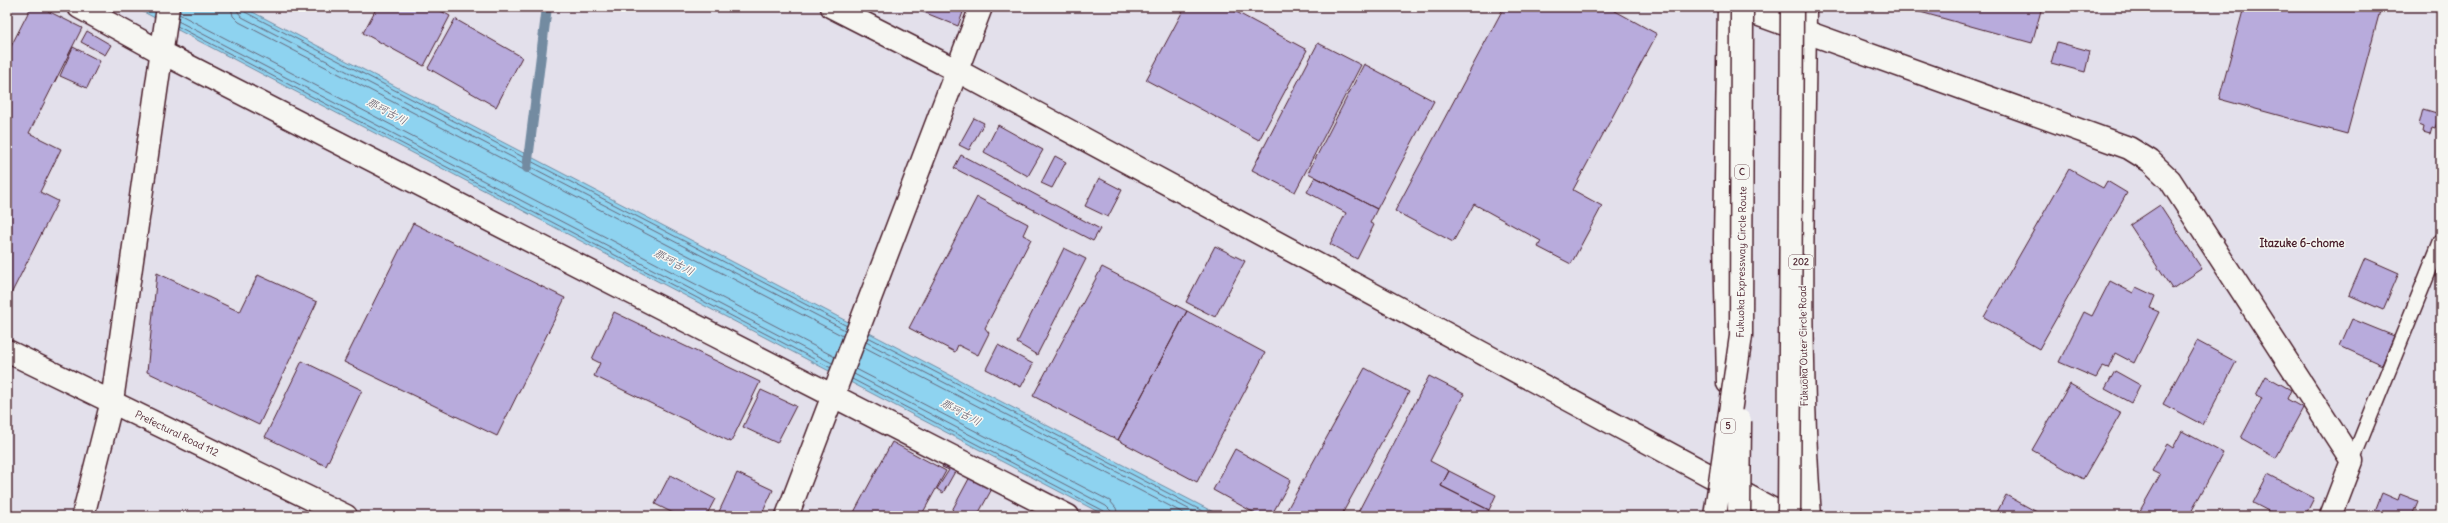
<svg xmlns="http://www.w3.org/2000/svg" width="2448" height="523" viewBox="0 0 2448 523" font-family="Delius,'Klee One',sans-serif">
<rect width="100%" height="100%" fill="#e3e0eb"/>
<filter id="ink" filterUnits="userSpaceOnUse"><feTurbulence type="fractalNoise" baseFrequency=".025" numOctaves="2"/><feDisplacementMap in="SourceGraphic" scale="8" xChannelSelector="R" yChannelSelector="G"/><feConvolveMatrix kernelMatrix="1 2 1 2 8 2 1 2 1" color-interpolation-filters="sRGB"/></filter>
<g filter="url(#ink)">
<!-- water -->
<path fill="#8ed3f0" stroke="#738ba1" d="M134,7H243L1221,516H1106Z"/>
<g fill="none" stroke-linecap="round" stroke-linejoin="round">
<!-- shore -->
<path stroke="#65677a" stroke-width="1" d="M231,7L233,16L239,22L843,336
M237,7L238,12L242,17L845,330
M242,7L245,12L847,326
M179,14L835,357
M178,21L832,363
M177,26L831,368
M868,337L1212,516
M866,342L1202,516
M864,347L1189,516
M856,369L1110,501L1116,508L1118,516
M854,374L1106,506L1111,511L1112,516
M852,379L1104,511L1107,516"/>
<!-- stream -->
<path stroke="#738ba1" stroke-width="10" d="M527,168L547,7"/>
</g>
<!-- building -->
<path fill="#b8abdc" stroke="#4a1f2b" d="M31,7H40L82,28L29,133L61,149L40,192L58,201L11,294L7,291V54Z
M377,7H434L450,16L424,66L363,33Z
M911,7H965L958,26Z
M1185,7H1227L1307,50L1259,140L1146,80Z
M1504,7H1608L1657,34L1573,190L1602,206L1571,264L1538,247L1541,241L1474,204L1453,242L1395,211Z
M1902,7H2042L2032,43Z
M2064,7H2086L2084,12Z
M2244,7H2381L2347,134L2219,99Z
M455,19L522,57L496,107L428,68Z
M87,31L111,45L105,55L81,42Z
M2057,42L2090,51L2085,72L2051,63Z
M1318,43L1361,65L1295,192L1252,170Z
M73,47L100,61L87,88L60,76Z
M1364,64L1434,101L1377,209L1308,173Z
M2423,109L2440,114L2435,128L2432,127L2430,134L2423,132L2424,127L2419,125Z
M974,118L984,123L969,150L959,145Z
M998,125L1043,150L1028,176L984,152Z
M961,155L1100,229L1093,241L954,168Z
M1055,156L1066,162L1052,188L1041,183Z
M2069,169L2103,188L2107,181L2127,193L2039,349L1984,317Z
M1315,177L1377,209L1370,223L1374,225L1357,259L1330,244L1346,213L1307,192Z
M1099,178L1122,190L1108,217L1085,206Z
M977,197L1028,224L1023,235L1031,239L985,328L989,333L978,355L958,345L955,352L909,328Z
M2160,205L2202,269L2172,289L2130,225Z
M413,223L565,298L497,436L344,362Z
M1215,246L1245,261L1215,317L1186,302Z
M1064,248L1086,259L1037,355L1017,343Z
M2365,258L2399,273L2383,310L2349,295Z
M1102,267L1187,311L1118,440L1033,396Z
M157,273L240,312L258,275L317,302L259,425L147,372Z
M2110,281L2133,293L2136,287L2155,296L2150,308L2159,312L2134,363L2115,353L2108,368L2103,366L2096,378L2059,362L2084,312L2092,316Z
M1187,311L1265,353L1197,482L1118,440Z
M614,312L760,382L731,442L594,376L600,363L592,359Z
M2352,319L2394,336L2382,365L2340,346Z
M2197,341L2236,362L2203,425L2163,404Z
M998,345L1033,364L1021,387L986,369Z
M302,361L362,390L326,466L265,437Z
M1365,368L1409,392L1341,516H1287L1284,515Z
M2115,371L2140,385L2131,403L2105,389Z
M1429,376L1464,394L1430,461L1449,471L1441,486L1489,510L1486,516H1356Z
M2266,376L2291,390L2287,399L2303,408L2276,458L2241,438L2262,398L2256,395Z
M2070,384L2121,413L2083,479L2032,450Z
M761,390L796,406L777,443L743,427Z
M2182,431L2223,453L2189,516H2137L2160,475L2152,471L2167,444L2173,448Z
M892,442L946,471L921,516H852Z
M1235,449L1291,480L1271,516H1260L1213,490Z
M945,462L957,468L943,493L937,489L949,470L942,467Z
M1449,471L1496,495L1489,510L1441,486Z
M737,473L773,490L761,516H717Z
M2268,474L2314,498L2305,516H2278L2253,503Z
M670,475L715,499L706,516H679L655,504Z
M971,475L993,487L977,516H949Z
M2382,493L2398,500L2400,494L2418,501L2412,516H2373Z
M2006,495L2044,516H1995Z"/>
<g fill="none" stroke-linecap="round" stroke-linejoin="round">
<defs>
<path id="lane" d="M2352,461L2441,241"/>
<path id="street" d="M79,7L161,52L1068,516
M832,7L956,70L1785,516
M1737,7L2129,148L2150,161L2170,180L2352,461L2331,516
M83,516L112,401L168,7
M787,516L981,7"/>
<path id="secondary" d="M7,351L346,516"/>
<path id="highway" d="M1805,7C1804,177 1797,346 1810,516
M1728,383L1725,239L1729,7"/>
</defs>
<!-- lane casing -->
<use href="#lane" stroke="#4a1f2b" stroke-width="17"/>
<!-- street casing -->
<use href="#street" stroke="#4a1f2b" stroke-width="25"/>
<!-- secondary casing -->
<use href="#secondary" stroke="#4a1f2b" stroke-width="25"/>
<!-- highway casing -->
<use href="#highway" stroke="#4a1f2b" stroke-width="25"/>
<!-- lane -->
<use href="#lane" stroke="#f6f6f2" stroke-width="14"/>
<!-- street -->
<use href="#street" stroke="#f6f6f2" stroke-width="22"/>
<!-- secondary -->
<use href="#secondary" stroke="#f6f6f2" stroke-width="22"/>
<!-- highway -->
<use href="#highway" stroke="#f6f6f2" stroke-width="22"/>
<defs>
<path id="highway-bridge" d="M1715,516L1741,336L1742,7
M1739,516L1740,421
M1789,516L1792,7"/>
</defs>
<!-- highway-bridge casing -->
<use href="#highway-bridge" stroke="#4a1f2b" stroke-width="25" stroke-linecap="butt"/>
<!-- highway-bridge -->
<use href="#highway-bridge" stroke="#f6f6f2" stroke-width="22"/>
</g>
</g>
<g text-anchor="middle" stroke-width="3" stroke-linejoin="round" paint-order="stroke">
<!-- shield labels -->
<g fill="#f6f6f2" stroke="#7e6067" stroke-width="1">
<rect x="1735" y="165" width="14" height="14" rx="3"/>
<rect x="1789" y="255" width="24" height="14" rx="3"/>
<rect x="1721" y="419" width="14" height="14" rx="3"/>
</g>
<g font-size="9" font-weight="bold" fill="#4a1f2b">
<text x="1742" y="175">C</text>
<text x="1801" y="265">202</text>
<text x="1728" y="429">5</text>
</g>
<!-- street labels -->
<g font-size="10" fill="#4a1f2b" stroke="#f6f6f2">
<text transform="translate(1741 262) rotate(-89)" y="4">Fukuoka Expressway Circle Route</text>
<text transform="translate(1803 346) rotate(-91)" y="4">Fukuoka Outer Circle Road</text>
<text transform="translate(177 433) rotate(26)" y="4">Prefectural Road 112</text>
</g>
<!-- water labels -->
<g font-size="11" font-style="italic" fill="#5e5566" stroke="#f6f6f2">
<text transform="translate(387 111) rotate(28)" y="4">那珂古川</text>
<text transform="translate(674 262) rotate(28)" y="4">那珂古川</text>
<text transform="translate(961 412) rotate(28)" y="4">那珂古川</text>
</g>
<!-- neighbourhood labels -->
<g font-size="11" font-weight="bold" fill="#4a1f2b" stroke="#f6f6f2">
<text x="2302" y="247">Itazuke 6-chome</text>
</g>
</g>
<!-- margin -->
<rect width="2448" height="523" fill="none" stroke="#f6f6f2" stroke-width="24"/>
<rect x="12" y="12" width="2424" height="499" fill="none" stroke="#4a1f2b" stroke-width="1.5" filter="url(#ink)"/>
</svg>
